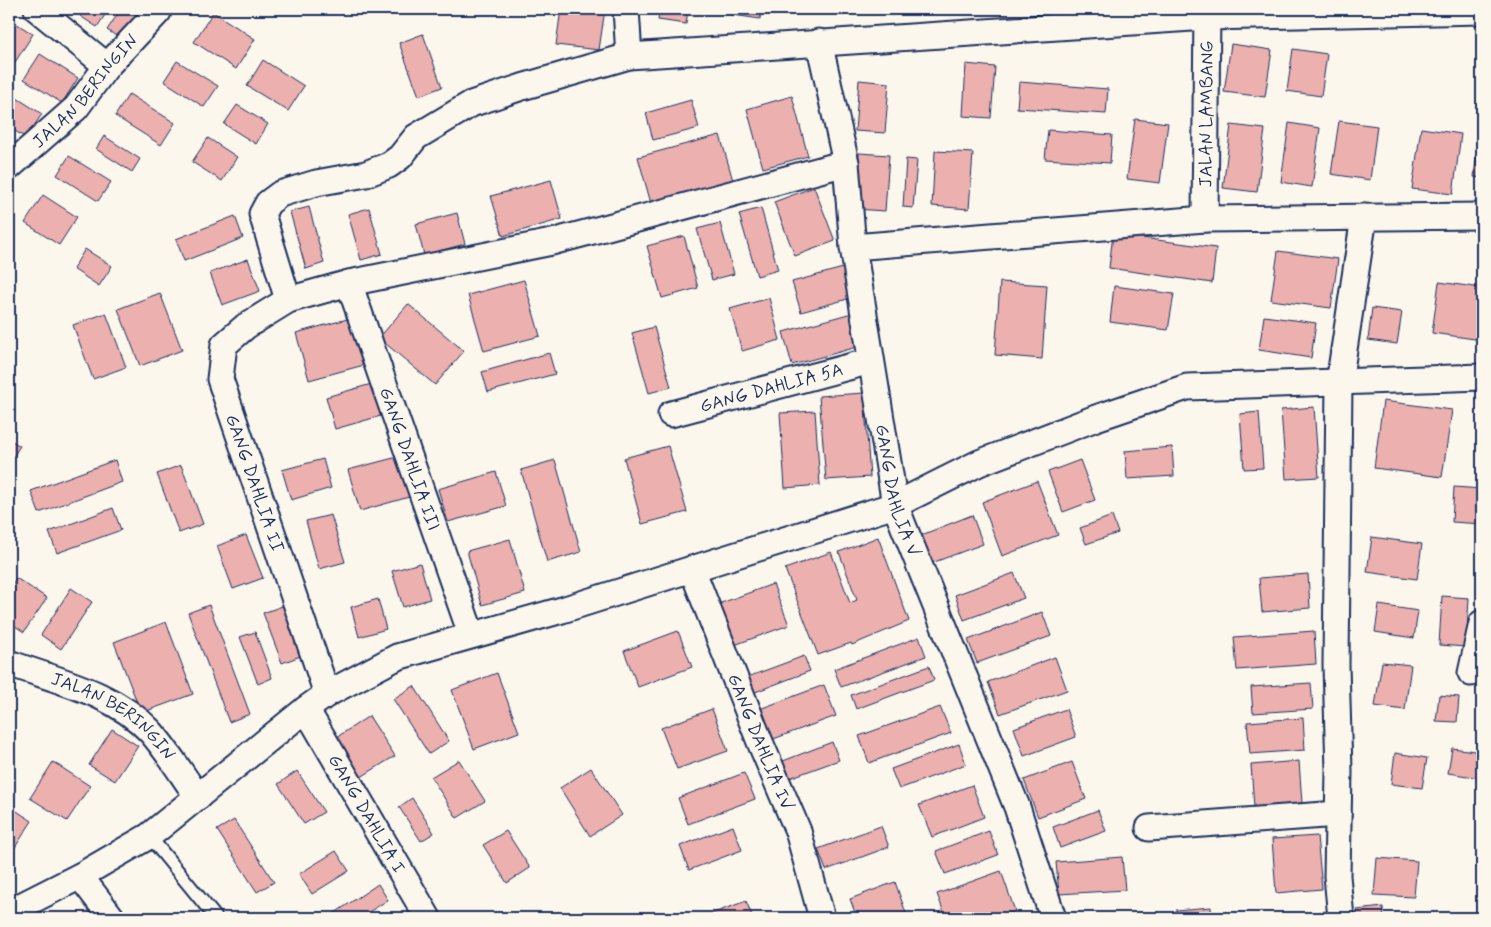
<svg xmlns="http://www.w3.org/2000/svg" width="1491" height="927" viewBox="0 0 1491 927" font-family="Mynerve,sans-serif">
<rect width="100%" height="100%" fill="#fbf7ec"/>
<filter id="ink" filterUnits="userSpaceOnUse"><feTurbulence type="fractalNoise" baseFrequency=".02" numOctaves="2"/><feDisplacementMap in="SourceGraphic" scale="10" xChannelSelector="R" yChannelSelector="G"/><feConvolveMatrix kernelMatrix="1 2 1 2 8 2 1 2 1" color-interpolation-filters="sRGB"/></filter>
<g filter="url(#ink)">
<!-- building -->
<path fill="#ecb0af" stroke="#1b2f5e" d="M84,9H109L97,27L80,16Z
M121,9H134L145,16L128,43L107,30Z
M561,9H605L599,50L556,45Z
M660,9H688L686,24L658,20Z
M706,9H761L760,19L706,11Z
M213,12L255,39L236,69L194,42Z
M9,19L33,34L10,70L9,69Z
M423,34L442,87L419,96L399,43Z
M1231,44L1272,50L1265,97L1224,92Z
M1293,49L1327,54L1321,96L1287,91Z
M40,54L78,78L62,103L24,79Z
M263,60L304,86L288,111L247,86Z
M177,61L218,86L204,107L164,81Z
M966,64L995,67L991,118L963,116Z
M859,80L889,83L885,133L855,131Z
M1019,82L1108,89L1106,114L1017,108Z
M9,93L42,114L26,138L9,127Z
M129,94L175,123L161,145L115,116Z
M792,96L808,156L763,168L747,109Z
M691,100L699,128L653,140L646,113Z
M237,105L268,124L256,144L224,124Z
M1135,119L1168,123L1160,183L1127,179Z
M1339,121L1377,126L1370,180L1331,174Z
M1289,123L1320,128L1312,187L1281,182Z
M1231,125L1265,129L1257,192L1223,188Z
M1480,127L1482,128V178L1474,177Z
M1421,128L1461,134L1453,194L1412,189Z
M1048,130L1112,135L1110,163L1045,159Z
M720,135L734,184L652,207L638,157Z
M104,136L140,159L132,172L96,149Z
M208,138L237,157L222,181L192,162Z
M935,151L973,153L969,209L932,206Z
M859,153L889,155L885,211L855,209Z
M69,156L111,182L98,201L57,175Z
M906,159L917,160L913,208L903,207Z
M551,180L562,219L503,236L491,196Z
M814,187L835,241L795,256L774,202Z
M43,195L77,217L59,245L25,223Z
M309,207L324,263L306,269L290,212Z
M369,208L382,254L361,260L348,214Z
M761,208L778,270L757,276L739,214Z
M457,213L465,244L424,255L416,224Z
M235,216L243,238L184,261L176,239Z
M720,223L734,274L712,280L697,229Z
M1113,234L1216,248L1212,283L1109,268Z
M684,236L698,288L662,298L647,246Z
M85,249L112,266L99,286L73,269Z
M1278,251L1338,259L1331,308L1271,300Z
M248,259L260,291L222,305L210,273Z
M843,268L851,298L801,312L792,282Z
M524,280L540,336L484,351L468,295Z
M1000,282L1047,285L1042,359L995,355Z
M1439,282L1482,288V340L1432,333Z
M1114,286L1174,294L1168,330L1110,322Z
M160,293L182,350L140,366L118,309Z
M769,298L780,340L742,351L730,309Z
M408,304L464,351L435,385L379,338Z
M1372,308L1402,312L1397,344L1368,340Z
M106,313L126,367L93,379L73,325Z
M852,313L861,346L792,365L783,332Z
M1264,316L1316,323L1311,358L1259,350Z
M351,318L364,365L309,380L296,333Z
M654,327L671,387L649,393L632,333Z
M549,353L555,374L488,392L482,372Z
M382,381L391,413L335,429L326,397Z
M864,393L870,477L826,480L819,396Z
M1383,401L1452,410L1442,477L1374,468Z
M1314,407L1319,477L1286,479L1281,410Z
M815,411L820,485L785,488L780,413Z
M1259,412L1263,468L1244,469L1240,414Z
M9,439L20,446L9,463Z
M668,446L687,512L642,524L624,458Z
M1172,447L1174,476L1127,479L1125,451Z
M405,455L416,495L360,511L348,470Z
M323,459L331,488L291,500L282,470Z
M115,460L122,482L39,513L31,491Z
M555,460L581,552L547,562L521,470Z
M1080,460L1095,500L1063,512L1048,472Z
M181,465L203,524L179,533L157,474Z
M496,472L506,506L448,522L438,489Z
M1037,481L1058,535L1002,556L982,502Z
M1454,487L1482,489V524L1452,522Z
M113,508L121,530L57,553L49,532Z
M331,515L345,562L319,569L306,521Z
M972,515L983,544L929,564L919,536Z
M1112,516L1118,533L1086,544L1080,528Z
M246,535L263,578L233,589L217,546Z
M878,537L909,621L852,645L851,643L818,655L785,569L831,552L850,603L857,600L839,552Z
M1372,537L1422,544L1417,579L1367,572Z
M510,539L525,593L482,605L467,551Z
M420,563L430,599L403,607L392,571Z
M1014,573L1024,598L964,620L955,595Z
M1308,574L1310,608L1262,612L1259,578Z
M16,578L47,598L24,632L9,622V589Z
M773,584L789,625L729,647L713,606Z
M71,588L92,602L61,649L41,635Z
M1442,596L1469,598L1466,647L1439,645Z
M378,599L386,629L359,637L351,607Z
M209,605L250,714L229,722L188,613Z
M285,605L303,655L282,663L263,613Z
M1379,605L1418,611L1414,638L1375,632Z
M1042,612L1051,636L977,663L968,640Z
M166,622L193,694L141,713L114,642Z
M678,631L692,667L638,687L624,651Z
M1314,631L1316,664L1237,670L1234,637Z
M255,632L272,678L258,684L240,637Z
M919,637L926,656L841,687L834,669Z
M804,656L810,671L750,694L745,678Z
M1055,657L1067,690L1000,714L988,682Z
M1382,662L1411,665L1405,710L1375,706Z
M929,666L934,680L856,709L851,695Z
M497,673L519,732L474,749L452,690Z
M1311,683L1313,709L1253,713L1251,687Z
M824,685L836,716L768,741L757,710Z
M414,686L449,741L429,754L393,699Z
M1439,695L1459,697L1457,722L1436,721Z
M940,707L951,733L869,763L859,736Z
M712,709L728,751L677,769L661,728Z
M1066,709L1076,737L1024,756L1014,728Z
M369,716L395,756L353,782L328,743Z
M1303,718L1305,750L1250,754L1247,722Z
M112,729L138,746L115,781L89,765Z
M832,742L839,760L784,780L778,763Z
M959,744L966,764L899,789L891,769Z
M1452,748L1482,752L1481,778L1448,773Z
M1395,753L1427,758L1422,788L1391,784Z
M459,760L485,801L457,818L431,777Z
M1299,761L1302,803L1254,807L1251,765Z
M53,762L90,786L67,821L30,798Z
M1072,762L1086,799L1038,817L1024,780Z
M591,768L622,815L590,836L560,788Z
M297,771L324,812L304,824L278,784Z
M744,773L755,799L688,824L678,798Z
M972,785L984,817L932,837L919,805Z
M412,798L434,833L421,841L399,807Z
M9,806L32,821L12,852L9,850Z
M1098,810L1106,831L1060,848L1053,827Z
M234,820L274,882L257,892L217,830Z
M733,826L742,850L689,870L680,846Z
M881,826L889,847L826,870L818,849Z
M506,831L530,868L507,883L483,845Z
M989,831L998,855L945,874L936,851Z
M1317,836L1322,889L1276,893L1272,839Z
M336,851L349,871L312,894L299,874Z
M1122,857L1125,890L1059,894L1056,862Z
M1377,858L1417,861L1414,897L1374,895Z
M1001,871L1015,911L995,918H946L937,894Z
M895,882L906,913L893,918H857L850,899Z
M378,884L388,900L359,918H334L332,915Z
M746,901L753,918H703V917Z
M1211,907L1212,918H1177L1176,910Z
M1383,907L1384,918H1357V910Z
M1334,911V918H1241Z"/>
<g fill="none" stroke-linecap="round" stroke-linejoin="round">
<defs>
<path id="service" d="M149,836L216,918"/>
<g id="minor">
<path d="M37,9L107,66"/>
<path d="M626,9L629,56"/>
<path id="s1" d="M819,42L846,163L853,247L895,505L1017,807L1053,918"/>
<path id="s2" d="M9,167L76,108L107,66L158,12"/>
<path id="s3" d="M1205,219L1207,9"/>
<path d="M853,247L1205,219L1482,216"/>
<path id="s4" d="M349,283L471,634"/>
<path d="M288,300L262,214L268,203L280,194L316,183L366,174L389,165L400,157L416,137L471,104L522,87L629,56L1207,17L1482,11"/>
<path id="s5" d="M671,414L871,361"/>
<path id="s6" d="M692,569L760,742L798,831L822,918"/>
<path id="s7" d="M9,663C57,681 113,692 150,731C168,751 182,775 198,797"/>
<path d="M1471,673L1482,623"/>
<path d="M327,694L220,379L224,345L246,326L288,300L349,283L552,242L846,163"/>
<path id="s8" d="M306,709L428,918"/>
<path d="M1149,828L1338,814"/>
<path d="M80,876L112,918"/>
<path d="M9,912L80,876L149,836L306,709L327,694L397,657L562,610L895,505L979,463L1096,418L1187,387L1482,377"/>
<path d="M1341,918L1337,876L1339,771L1336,665L1339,383L1364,217"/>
</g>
</defs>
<!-- service casing -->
<use href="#service" stroke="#1b2f5e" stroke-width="16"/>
<!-- minor casing -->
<use href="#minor" stroke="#1b2f5e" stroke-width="29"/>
<!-- service -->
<use href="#service" stroke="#fbf7ec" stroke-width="12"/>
<!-- minor -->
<use href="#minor" stroke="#fbf7ec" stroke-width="25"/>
</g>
</g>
<g text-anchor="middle" stroke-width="5" stroke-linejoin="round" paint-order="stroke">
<!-- street labels -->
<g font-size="18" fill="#1b2f5e" stroke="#fbf7ec">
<text dy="6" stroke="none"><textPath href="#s2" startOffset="108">JALAN BERINGIN</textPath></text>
<text dy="6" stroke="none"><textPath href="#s3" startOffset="105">JALAN LAMBANG</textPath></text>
<text dy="6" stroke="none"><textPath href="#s5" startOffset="104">GANG DAHLIA 5A</textPath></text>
<text dy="6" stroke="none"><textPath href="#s4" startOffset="186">GANG DAHLIA III</textPath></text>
<text transform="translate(255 483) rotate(71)" y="6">GANG DAHLIA II</text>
<text dy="6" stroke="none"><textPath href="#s1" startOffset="456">GANG DAHLIA V</textPath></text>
<text dy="6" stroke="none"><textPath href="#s7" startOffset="119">JALAN BERINGIN</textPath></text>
<text dy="6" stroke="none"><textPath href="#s6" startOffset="186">GANG DAHLIA IV</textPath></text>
<text dy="6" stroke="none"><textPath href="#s8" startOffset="121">GANG DAHLIA I</textPath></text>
</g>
</g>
<!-- margin -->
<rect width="1491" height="927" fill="none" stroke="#fbf7ec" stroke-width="30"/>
<rect x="15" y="15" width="1461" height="897" fill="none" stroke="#1b2f5e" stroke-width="2" filter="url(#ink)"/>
</svg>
